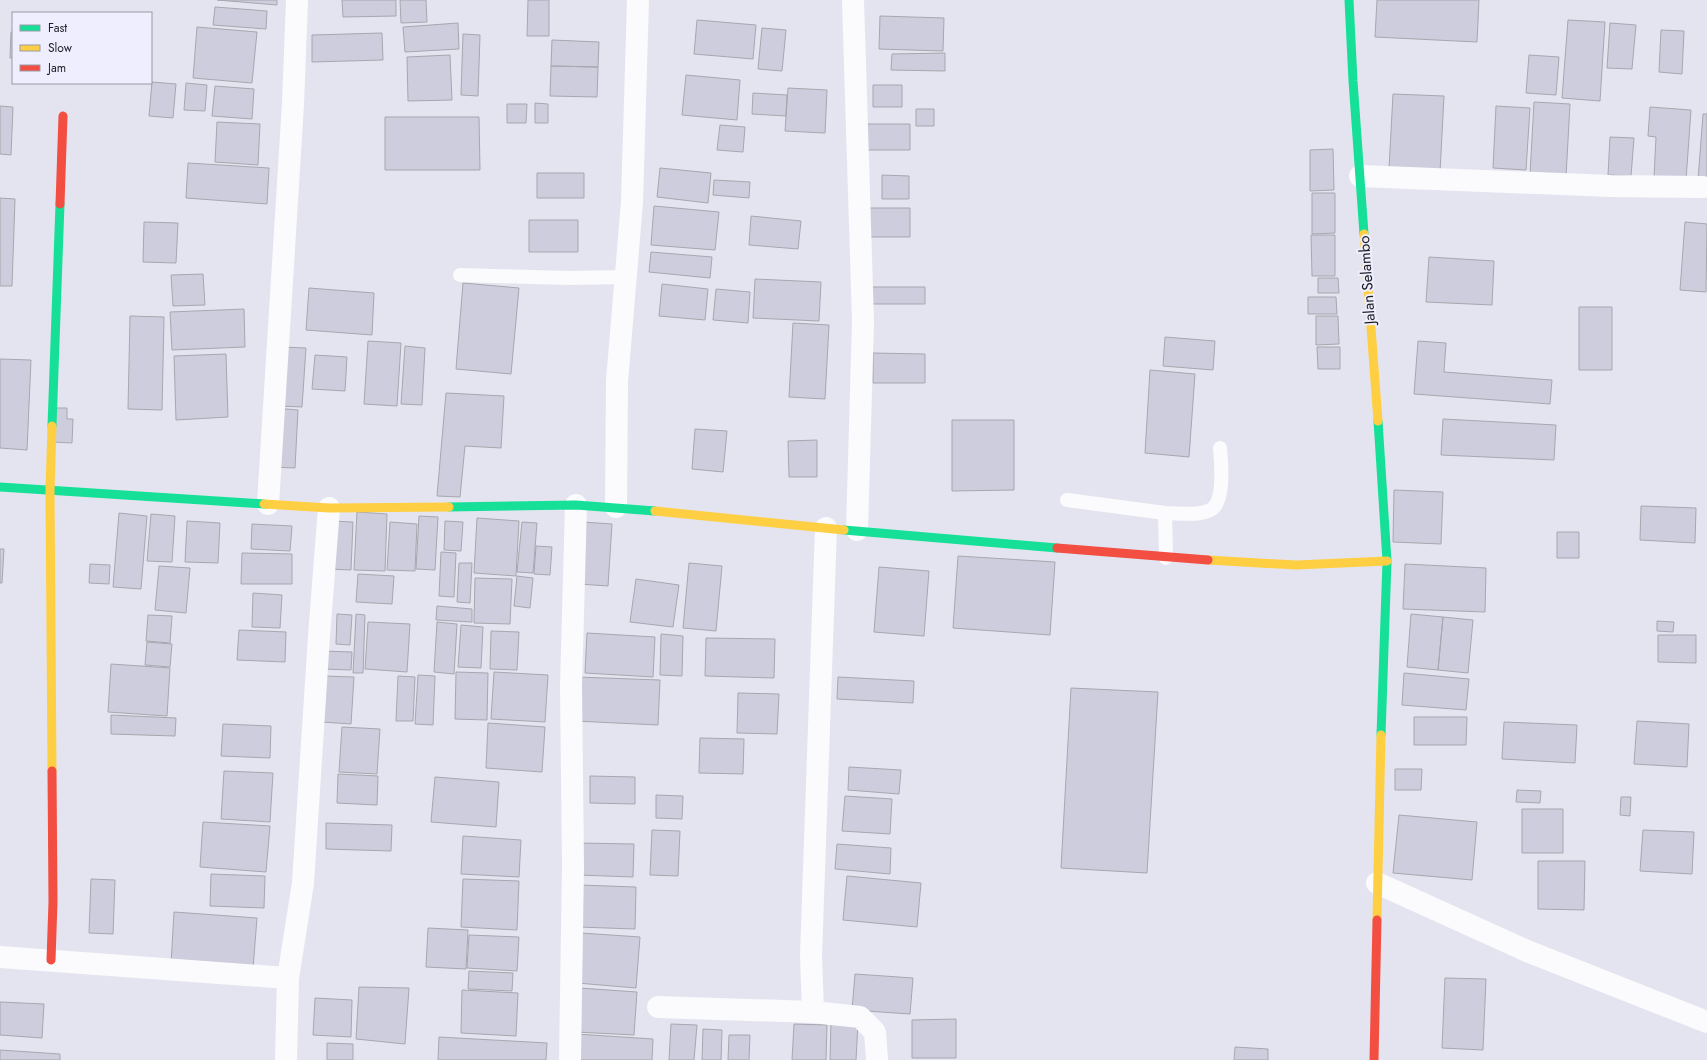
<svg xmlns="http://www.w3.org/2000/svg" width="1707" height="1060" viewBox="0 0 1707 1060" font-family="Jost,sans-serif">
<rect width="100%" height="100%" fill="#e4e4f0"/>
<!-- building -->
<path fill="#cdcddd" stroke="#a7a7af" d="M217,0H277V5Z
M342,0H396V16L343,17Z
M400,0H426L427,22L401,23Z
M528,0H549V36H527Z
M1377,0H1479L1477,42L1375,37Z
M215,7L267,11L266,29L213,25Z
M880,16L944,18L943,51L879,49Z
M697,20L756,25L753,59L694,54Z
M1568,20L1605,22L1600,101L1562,98Z
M458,23L459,49L405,52L403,27Z
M1610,23L1636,25L1632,69L1607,68Z
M197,27L257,32L252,83L193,78Z
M762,28L786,30L782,71L758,69Z
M1661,30L1684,31L1682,74L1659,72Z
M11,32H13V58H10Z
M382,33L383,60L312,62V35Z
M463,34L480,35L478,96L461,95Z
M552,40L599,42L598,67L551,66Z
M945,53V71L891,70L892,54Z
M450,55L452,100L408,101L407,57Z
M1529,55L1559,57L1556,95L1526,93Z
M551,66L598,67L597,97L550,96Z
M686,75L740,80L737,120L682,115Z
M152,82L176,84L173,118L149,116Z
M186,83L207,85L205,111L184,110Z
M873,85H902V107H873Z
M215,86L254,89L252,119L212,116Z
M788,88L827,90L825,133L785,131Z
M753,93L787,95L786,116L752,114Z
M1393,94L1444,96L1440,172L1389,169Z
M1534,102L1570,104L1566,177L1530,175Z
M535,103L548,104V123H535Z
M507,104H527L526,123H507Z
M0,106L13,107L11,155L0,154Z
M1496,106L1530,108L1526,170L1493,168Z
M1650,107L1691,110L1686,180L1654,177L1656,137L1648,136Z
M916,109H934V126H916Z
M1703,114H1707V180H1698Z
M385,117H479L480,170H385Z
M217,122L260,124L258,165L215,162Z
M865,124H910V150H865Z
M720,125L745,127L743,152L717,150Z
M1610,137L1634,138L1631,176L1608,175Z
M1333,149L1334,190L1310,191V150Z
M188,163L269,168L267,204L186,198Z
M660,168L711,173L708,203L657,197Z
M537,173H584V198H537Z
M882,175L909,176V199H882Z
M714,180L750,182L749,198L713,195Z
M1312,193H1335V233L1312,234Z
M0,198L15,199L12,286H0Z
M654,206L719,212L715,250L651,245Z
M861,208H910V237H861Z
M751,216L801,221L798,249L749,245Z
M529,220H578V252H529Z
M144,222L178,223L176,263L143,262Z
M1685,222L1707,224L1706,292L1680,290Z
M1311,235H1335V276H1312Z
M651,252L712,257L710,278L649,272Z
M1429,257L1494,261L1492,305L1426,302Z
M203,274L205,305L173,306L171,275Z
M1318,278H1338L1339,293H1318Z
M755,279L821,282L819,321L753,318Z
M463,283L519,288L511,374L456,369Z
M662,284L708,289L705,320L659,316Z
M870,287H925V304H871Z
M309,288L374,293L372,335L306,330Z
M716,289L750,292L748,323L713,320Z
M1308,297H1336L1337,314H1308Z
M1579,307H1612V370H1579Z
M244,309L245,347L172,350L170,312Z
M130,316L164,317L162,410L128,409Z
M1316,316H1338L1339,344L1316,345Z
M793,323L829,325L825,399L789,397Z
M1165,337L1215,341L1213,370L1163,366Z
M368,341L401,343L397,406L364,404Z
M1418,341L1446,343L1444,372L1552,380L1550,404L1414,394Z
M405,346L425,348L422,405L401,404Z
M283,347L306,348L302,407L279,406Z
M1317,347H1340V369H1318Z
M873,353L925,354V383H873Z
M226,354L228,417L176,420L174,356Z
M315,355L347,357L345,391L312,389Z
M0,359L31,360L27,450L0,448Z
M1150,370L1195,374L1189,457L1145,453Z
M446,393L504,396L501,448L465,446L460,497L437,496Z
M54,408H67V419H73L72,443L53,442Z
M275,408L298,410L295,468L271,467Z
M1443,419L1556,425L1554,460L1441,455Z
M952,420H1014V490L952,491Z
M695,429L727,431L723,472L692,469Z
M817,440V477H789L788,441Z
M1394,490L1443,492L1441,544L1393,542Z
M1641,506L1696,508L1695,543L1640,540Z
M357,512L387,514L385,571L354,570Z
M119,513L147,516L141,589L113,587Z
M151,514L175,516L172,562L147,561Z
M419,516L438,517L435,570L416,569Z
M477,518L519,521L516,576L474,573Z
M187,521L220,523L218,563L185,562Z
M332,521L353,522L351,570L329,569Z
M445,521L463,522L461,551L444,550Z
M390,522L417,524L415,571L387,570Z
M522,522L537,523L533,573L517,572Z
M583,522L612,524L608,586L579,584Z
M252,524L292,526L290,551L251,549Z
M1557,532H1579V558H1557Z
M536,546L552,547L550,575L534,574Z
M0,549H4L2,583H0Z
M441,552L456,553L454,597L439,596Z
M242,553L292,554V584H241Z
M958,556L1055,562L1050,635L953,628Z
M459,563H472L470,603L457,602Z
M689,563L722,566L716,631L683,628Z
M90,564L110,565L109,584L89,583Z
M1405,564L1486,568L1485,612L1403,609Z
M159,566L190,568L186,613L155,610Z
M879,567L929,571L924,636L874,632Z
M358,574L394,576L392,604L356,602Z
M517,576L533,578L530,608L514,606Z
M475,578L512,579L510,624L474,623Z
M636,579L679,585L673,627L630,622Z
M253,593L282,595L280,628L252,627Z
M437,606L472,609V622L436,620Z
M337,614L352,615L350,645L336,644Z
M356,614L365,615L363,673H353Z
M1411,614L1443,617L1438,670L1407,667Z
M148,615L172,616L170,643L146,641Z
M1443,617L1473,620L1468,673L1438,670Z
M1657,621L1674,622L1673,632L1657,631Z
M368,622L410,624L407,672L365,669Z
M437,622L457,624L454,674L434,672Z
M461,625L483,627L481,668L458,667Z
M239,630L286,632L285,662L237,660Z
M491,631L519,632L517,670L490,669Z
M587,633L655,637L653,677L585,673Z
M661,634L683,636L682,676L660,675Z
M1658,635H1696V663L1658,662Z
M706,638L775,639L774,678L705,676Z
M147,642L172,644L170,667L145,665Z
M323,651L352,652L351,670L322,669Z
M111,664L170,668L167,716L108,712Z
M456,672L488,673L487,720L455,719Z
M494,672L548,675L545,722L491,719Z
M1404,673L1469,679L1466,710L1402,705Z
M418,675L435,676L433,725L415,724Z
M324,676L354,677L351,724L322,722Z
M398,676L415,677L413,721H396Z
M577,677L660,680L658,725L575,721Z
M838,677L914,681L913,703L837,699Z
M1071,688L1158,692L1147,873L1061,868Z
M738,693L779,694L777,734L737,733Z
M111,715L176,718L175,736L111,734Z
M1414,717H1467L1466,745H1414Z
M1637,721L1689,724L1687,767L1634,764Z
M1504,722L1577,725L1575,763L1502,759Z
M488,723L545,727L542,772L486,768Z
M223,724L271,726L270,758L221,756Z
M342,727L380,729L377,774L339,772Z
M700,738L744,739L743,774L699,773Z
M849,767L901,770L899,794L848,790Z
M1395,769H1422L1421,790H1395Z
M224,771L273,773L270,822L221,819Z
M338,774L378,776L377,805L337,803Z
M590,776L635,777V804L590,803Z
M435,777L499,782L496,827L431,822Z
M1517,790L1541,791L1540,803L1516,802Z
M656,795L683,796L682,819L656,818Z
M845,796L892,799L890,834L842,831Z
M1621,797H1631L1630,816L1620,815Z
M1522,809H1563V853H1522Z
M1399,815L1477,822L1472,880L1393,873Z
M203,822L270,826L266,872L200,867Z
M326,823L392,825L391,851L326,849Z
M652,830L680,831L678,876L650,875Z
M1643,830L1694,832L1692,874L1640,871Z
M463,836L521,840L519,877L461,874Z
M578,843L634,844L633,877L578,875Z
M837,844L891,848L890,874L835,869Z
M1538,861H1585L1584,910L1538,909Z
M211,874L265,876L264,908L210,906Z
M847,876L921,883L917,927L843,920Z
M91,879L115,880L113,934L89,933Z
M463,879L519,881L517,930L461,927Z
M579,885L636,887L635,929L578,927Z
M174,912L257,918L253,969L171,964Z
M428,928L468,930L466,969L426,967Z
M581,933L640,937L636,988L577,983Z
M469,935L519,937L517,971L467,968Z
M469,971L513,973L512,991L468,989Z
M855,974L913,978L910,1014L852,1010Z
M1445,978L1486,979L1483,1050L1442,1048Z
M359,987L409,988L405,1044L356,1039Z
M579,988L637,992L634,1035L576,1032Z
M462,990L518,993L516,1036L461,1033Z
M315,998L352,1000L351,1037L313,1035Z
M0,1002L44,1004L42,1038L0,1035Z
M956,1019V1058H912V1020Z
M831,1021L858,1022L856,1060H830Z
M671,1024L697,1025L694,1060H669Z
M794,1024L827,1025L826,1060H792Z
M703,1029L722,1030L721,1060H702Z
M576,1034L653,1039L652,1060H575Z
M729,1035H750L749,1060H728Z
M439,1037L547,1043L546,1060H438Z
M327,1043L353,1044V1060H327Z
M1235,1047L1268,1049V1060H1234Z
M0,1050L60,1054V1060H0Z"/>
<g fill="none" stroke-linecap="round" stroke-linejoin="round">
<!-- lane -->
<path stroke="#fbfbfd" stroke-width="14" d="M460,275L568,278L626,277
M1067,500L1165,513
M1166,558L1165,513C1179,513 1195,516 1208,511C1226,506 1221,462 1220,448"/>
<!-- street -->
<path stroke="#fbfbfd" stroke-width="22" d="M853,0L863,321L857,530
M1360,176L1610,186L1703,187
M268,504L293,104L297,0
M616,507L617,381L632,202L638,0
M1377,883L1527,951L1707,1022
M0,957L288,978
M658,1007L813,1012L860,1017L875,1032L877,1060
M813,1012L811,955L826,528
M286,1060L288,978L303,883L319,636L329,508
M570,1060L573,866L571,686L576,505"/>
<!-- fast -->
<path stroke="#16e098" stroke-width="9" d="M1349,0L1353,81L1364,234
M1378,421L1387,561L1381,735
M52,426L60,204
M0,487L264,504
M449,507L576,505L655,511
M844,530L1057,548"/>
<!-- slow -->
<path stroke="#ffcf43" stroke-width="9" d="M1364,234L1378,421
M264,504L329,508L449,507
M655,511L844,530
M1208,560L1296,565L1387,561
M52,771L50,490L52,426
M1377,920L1381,735"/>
<!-- jam -->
<path stroke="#f24e42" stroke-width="9" d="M60,204L63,116
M1057,548L1208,560
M51,960L53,902L52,771
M1374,1060L1377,920"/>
</g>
<g text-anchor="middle" stroke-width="4" stroke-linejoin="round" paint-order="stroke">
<!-- street labels -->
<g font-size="15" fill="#1c1c23" stroke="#eeeefe">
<text transform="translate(1367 280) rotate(-94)" y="5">Jalan Selambo</text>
</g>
</g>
<!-- legend -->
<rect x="12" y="12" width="140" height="72" fill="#eeeefe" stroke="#9a9aa6"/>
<rect x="20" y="25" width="20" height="6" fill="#16e098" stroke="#9a9aa6"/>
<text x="48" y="32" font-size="12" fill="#1c1c23">Fast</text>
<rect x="20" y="45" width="20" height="6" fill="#ffcf43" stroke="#9a9aa6"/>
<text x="48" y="52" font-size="12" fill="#1c1c23">Slow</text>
<rect x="20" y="65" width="20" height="6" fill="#f24e42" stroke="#9a9aa6"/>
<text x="48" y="72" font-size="12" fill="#1c1c23">Jam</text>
</svg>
